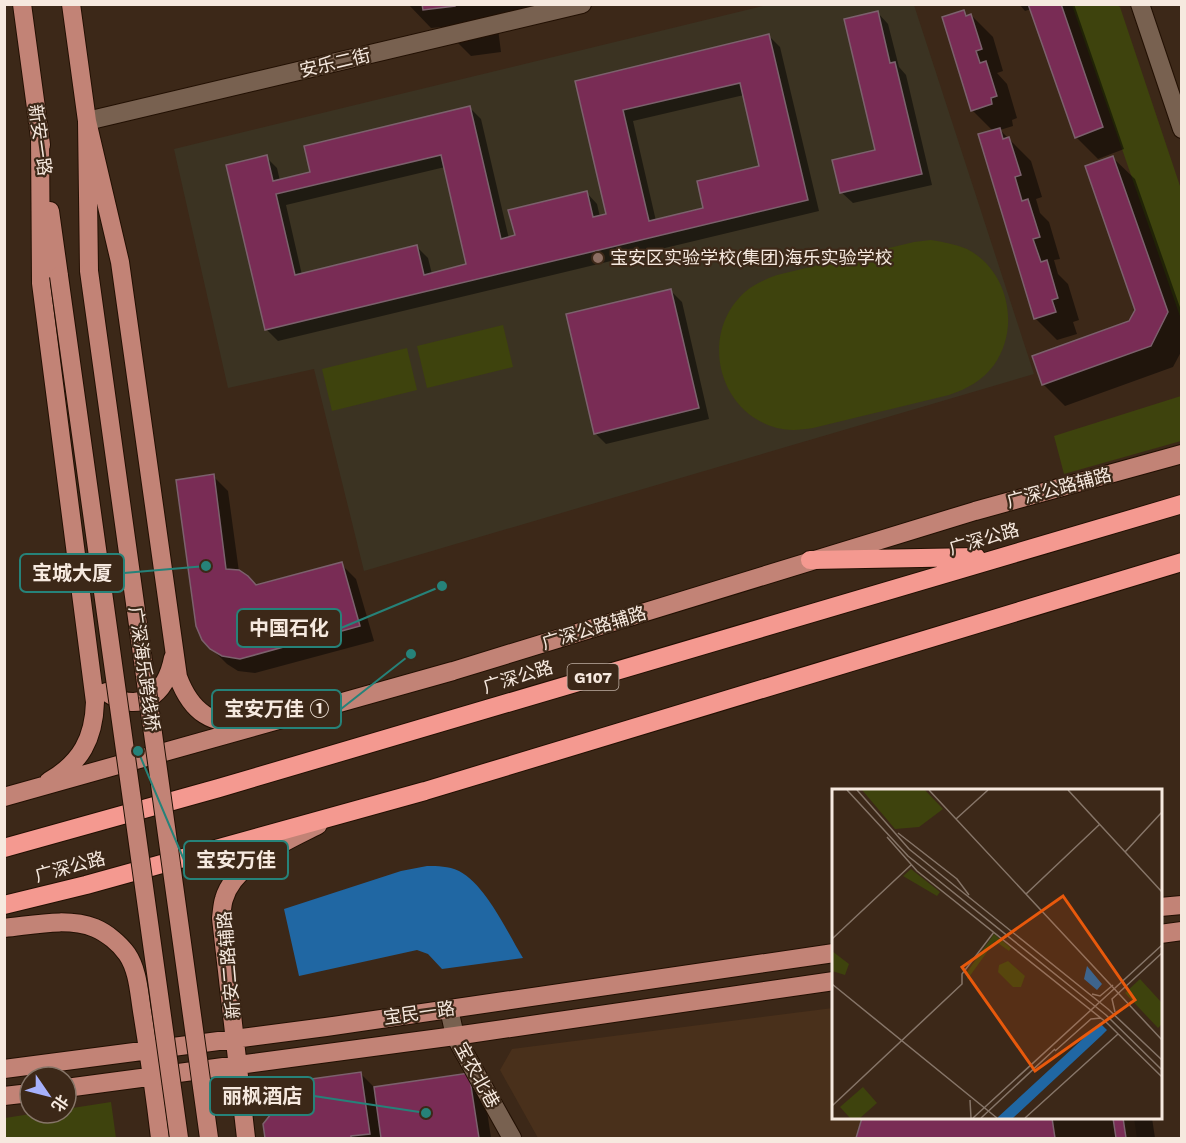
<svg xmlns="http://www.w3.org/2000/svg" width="1186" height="1143" viewBox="0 0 1186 1143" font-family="'Work Sans','Noto Sans SC',sans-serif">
<rect width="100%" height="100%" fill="#3c2818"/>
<!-- built -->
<path fill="#49301b" d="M833,1008L834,1118H1134L1137,1138H538L500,1070L512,1049Z"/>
<!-- education -->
<path fill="#3b3322" d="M767,5H914L1034,374L364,571L314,369L228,388L174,149Z"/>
<!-- green -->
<path fill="#3e430d" d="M1116,4L1120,7L1181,189V319L1072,5Z
M931,240C943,242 955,244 967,249C1008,270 1021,327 994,365C983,380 967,389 949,395L813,428C801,430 789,431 777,428C717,412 699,333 745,292C754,284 766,279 777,275L914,242Z
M503,325L513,367L427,388L417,346Z
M407,348L417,390L332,411L322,369Z
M1181,396V441L1064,474L1054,436Z
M111,1102L116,1138H5V1118L37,1113H66V1109Z"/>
<!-- water -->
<path fill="#2067a3" d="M427,866C438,866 448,866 459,871C486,885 507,932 523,958L442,969L428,954L417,950L299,976L284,909L401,871Z"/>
<!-- shadow -->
<path fill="#0007" fill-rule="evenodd" d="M408,4H532L534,16L497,21L501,52L471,56L442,27L431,28Z
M1019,4H1074L1124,149L1098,159L1076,137L1031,9L1025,11Z
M963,11L968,16L971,15L993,37L1003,71L997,73L1007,84L1017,118L1012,120L1013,126L1000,130L1031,161L1042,197L1036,199L1040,213L1049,222L1060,259L1054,260L1058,274L1068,284L1079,320L1073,322L1077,334L1057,340L1035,318L993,131L972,110Z
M877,12L888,24L899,67L906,75L932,185L853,203L841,192L877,151Z
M769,36L780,47L819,211L278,341L266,329V157L277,168L280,181L312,173L470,108L481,119L509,239L516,237L586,192L597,204L600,217L608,215L577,82ZM744,95L761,167L704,209L656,221L633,121ZM445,167L468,266L432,274L428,258L417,247L302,275L286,205Z
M1113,158L1135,179L1182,313V350L1173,367L1065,406L1043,384L1130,322L1136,310Z
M671,291L682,302L709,419L606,444L595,433Z
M213,476L228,491L239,572L256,587L341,564L356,579L374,641L255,673L238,671L227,664L211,648Z
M361,1074L376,1089L469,1075L484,1090L491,1138H267L265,1125Z
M864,1118H1152L1155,1138H857Z"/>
<!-- building -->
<path fill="#792c55" stroke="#7c616d" stroke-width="1.5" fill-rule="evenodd" d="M422,4H455V6L423,10Z
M1028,4H1061L1103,127L1075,138Z
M964,10L966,16L971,14L982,49L976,51L980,63L986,61L997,96L991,98L992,104L971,111L942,17Z
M878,11L890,63L895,62L922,174L840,193L832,160L875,150L844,19Z
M769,34L808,200L265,330L226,165L267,155L273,181L310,172L304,146L470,106L501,239L515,235L508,210L587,191L593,217L606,214L575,81ZM740,83L759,166L697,181L703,208L649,221L623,110ZM441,155L466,264L424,275L417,245L295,275L276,194Z
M1000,128L1003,139L1009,137L1021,175L1015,177L1022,201L1028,199L1040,237L1033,239L1041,262L1047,260L1058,298L1052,300L1056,312L1034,319L978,134Z
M1113,156L1168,312L1151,346L1042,385L1032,356L1129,321L1135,310L1085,166Z
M671,289L699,408L594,434L566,314Z
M214,474L226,569L239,570L248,576L256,585L342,562L360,626L240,659L222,656L210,649L202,640L196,626L176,480Z
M361,1072L370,1134L351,1136V1138H265L263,1124L297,1081Z
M469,1073L479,1138H381L374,1087Z
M862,1118H1123L1126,1138H856Z
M1052,1118H1113L1116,1138H1055Z"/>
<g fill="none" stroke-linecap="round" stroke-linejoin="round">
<defs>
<path id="minor" d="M1140,4L1182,129
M87,121L582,4
M449,1009L455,1036L512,1138"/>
<path id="major" d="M22,4L41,145
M71,4L87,121L89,271
M87,121L120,262L178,677C192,714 211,724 250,725
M40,136L41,283L95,702C94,738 81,763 49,781
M50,211L59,276
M106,692C140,716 166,694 173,658
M4,797L453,671L975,511L1182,454
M1160,907L1182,905
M4,928C34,925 67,917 95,928C107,933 120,944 127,954C138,970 139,993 142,1011C149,1054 155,1096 160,1138
M1160,934L1182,931
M4,1069L326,1027L834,953
M66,1088L455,1036L834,981
M4,1096L30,1093
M246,1138L221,918C222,912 222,905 224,899C234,863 287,841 318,825"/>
<path id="highway" d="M810,560L976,557
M4,848L219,788L1182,504
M4,905L86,885L425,791L1182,562"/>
</defs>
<!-- minor casing -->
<use href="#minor" stroke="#221003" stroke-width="20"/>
<!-- major casing -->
<use href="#major" stroke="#221003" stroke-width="20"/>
<!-- highway casing -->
<use href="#highway" stroke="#221003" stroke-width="20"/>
<!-- minor -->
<use href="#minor" stroke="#786150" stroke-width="18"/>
<!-- major -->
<use href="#major" stroke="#c28376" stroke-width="18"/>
<!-- highway -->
<use href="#highway" stroke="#f49990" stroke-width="18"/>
<defs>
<path id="major-bridge" d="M89,271L209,1138
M59,276L179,1138"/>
</defs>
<!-- major-bridge casing -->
<use href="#major-bridge" stroke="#221003" stroke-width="20" stroke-linecap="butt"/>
<!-- major-bridge -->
<use href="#major-bridge" stroke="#c28376" stroke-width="18"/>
</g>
<!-- markers -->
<circle fill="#8d6e63" stroke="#3c2818" stroke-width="2" cx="598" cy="258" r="6"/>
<g text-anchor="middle" stroke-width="4.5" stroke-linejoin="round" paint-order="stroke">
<!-- shield labels -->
<rect fill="#3c2818" stroke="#beafa3" stroke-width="1.5" x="567.5" y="664" width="51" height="26" rx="4.5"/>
<g font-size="16" font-weight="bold" fill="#f6e9df">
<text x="593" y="683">G107</text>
</g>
<!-- street labels -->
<g font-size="18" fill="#f6e9df" stroke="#3c2818">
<text transform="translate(335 63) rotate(-13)" y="6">安乐二街</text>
<text transform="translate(40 140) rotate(82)" y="6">新安一路</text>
<text transform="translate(1059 488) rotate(-15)" y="6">广深公路辅路</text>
<text transform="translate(984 539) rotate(-16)" y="6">广深公路</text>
<text transform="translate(594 628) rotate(-17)" y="6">广深公路辅路</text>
<text transform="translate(144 669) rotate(82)" y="6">广深海乐跨线桥</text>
<text transform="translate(518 677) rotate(-17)" y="6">广深公路</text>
<text transform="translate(70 867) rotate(-15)" y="6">广深公路</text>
<text transform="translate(229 965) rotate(-95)" y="6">新安二路辅路</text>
<text transform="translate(419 1013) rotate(-8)" y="6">宝民一路</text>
<text transform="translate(477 1075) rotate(61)" y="6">宝农北巷</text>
</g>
<!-- poi labels -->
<g font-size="18" fill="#f6e9df" stroke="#3c2818" text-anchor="start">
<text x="610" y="264">宝安区实验学校(集团)海乐实验学校</text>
</g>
</g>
<!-- overview -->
<g transform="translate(832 789)">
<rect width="330" height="330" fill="#3c2818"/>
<path d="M30,1H93L111,20L87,38L63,40ZM79,80L108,103L105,107L71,87ZM162,145L179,159L177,162L163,152L135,191V183ZM0,162L17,175L13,186L0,182ZM176,172L193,187L189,198H181L166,183L167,176ZM308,190L330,214V235L326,239L293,204ZM31,298L45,314L28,329H18L8,318Z" fill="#3e430d"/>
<path d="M255,177L270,195L265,201L252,190ZM268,234L275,241L269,247L181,329H165Z" fill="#2067a3"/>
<path fill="none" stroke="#867568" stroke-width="1.5" d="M15,1L76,67L274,226L330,281M25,1L77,60L276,220L330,271M97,1L330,251M236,1L330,103M124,30L156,1M66,44L125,90L137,106M55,48L85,82L275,234L330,288M293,63L330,23M194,105L268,35M0,150L79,76M0,195L165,329M260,205L268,207L281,196M283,223L280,210L330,164M223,262L259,230L269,229M138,311L139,329M0,317L130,195V185L162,143M141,329L330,156M149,329L223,260M193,329L286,245"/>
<path fill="#e8590c" fill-opacity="0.15" stroke="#e8590c" stroke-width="3" d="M231,107L303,211L203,282L130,178Z"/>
<rect width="330" height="330" fill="none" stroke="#f6e9df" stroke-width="3"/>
</g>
<!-- callouts -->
<path fill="none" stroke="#268279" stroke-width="2" d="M206 566L124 573M442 586L341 628M411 654L341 709M138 751L184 860M426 1113L314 1096"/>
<g fill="#268279" stroke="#3c2818" stroke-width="2">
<circle cx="206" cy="566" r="6"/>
<circle cx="442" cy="586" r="6"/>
<circle cx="411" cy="654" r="6"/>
<circle cx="138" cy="751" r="6"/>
<circle cx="426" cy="1113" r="6"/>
</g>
<g fill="#3c2818" stroke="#268279" stroke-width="2">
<rect x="20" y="554" width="104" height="38" rx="6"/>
<rect x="237" y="609" width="104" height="38" rx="6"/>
<rect x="212" y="690" width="129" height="38" rx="6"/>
<rect x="184" y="841" width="104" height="38" rx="6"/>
<rect x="210" y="1077" width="104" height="38" rx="6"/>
</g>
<g font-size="20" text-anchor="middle" font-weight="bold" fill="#f6e9df">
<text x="72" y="580">宝城大厦</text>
<text x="289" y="635">中国石化</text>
<text x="277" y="716">宝安万佳 ①</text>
<text x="236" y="867">宝安万佳</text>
<text x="262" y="1103">丽枫酒店</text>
</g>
<!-- border -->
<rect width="1186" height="1143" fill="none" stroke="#f6e9df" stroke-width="12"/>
<!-- north arrow -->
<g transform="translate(48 1095) rotate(125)"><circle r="28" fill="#3c2818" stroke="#867568" stroke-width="1.5"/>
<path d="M0-4.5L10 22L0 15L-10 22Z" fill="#a6b1fc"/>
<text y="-9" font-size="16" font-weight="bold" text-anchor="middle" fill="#f6e9df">北</text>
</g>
</svg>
